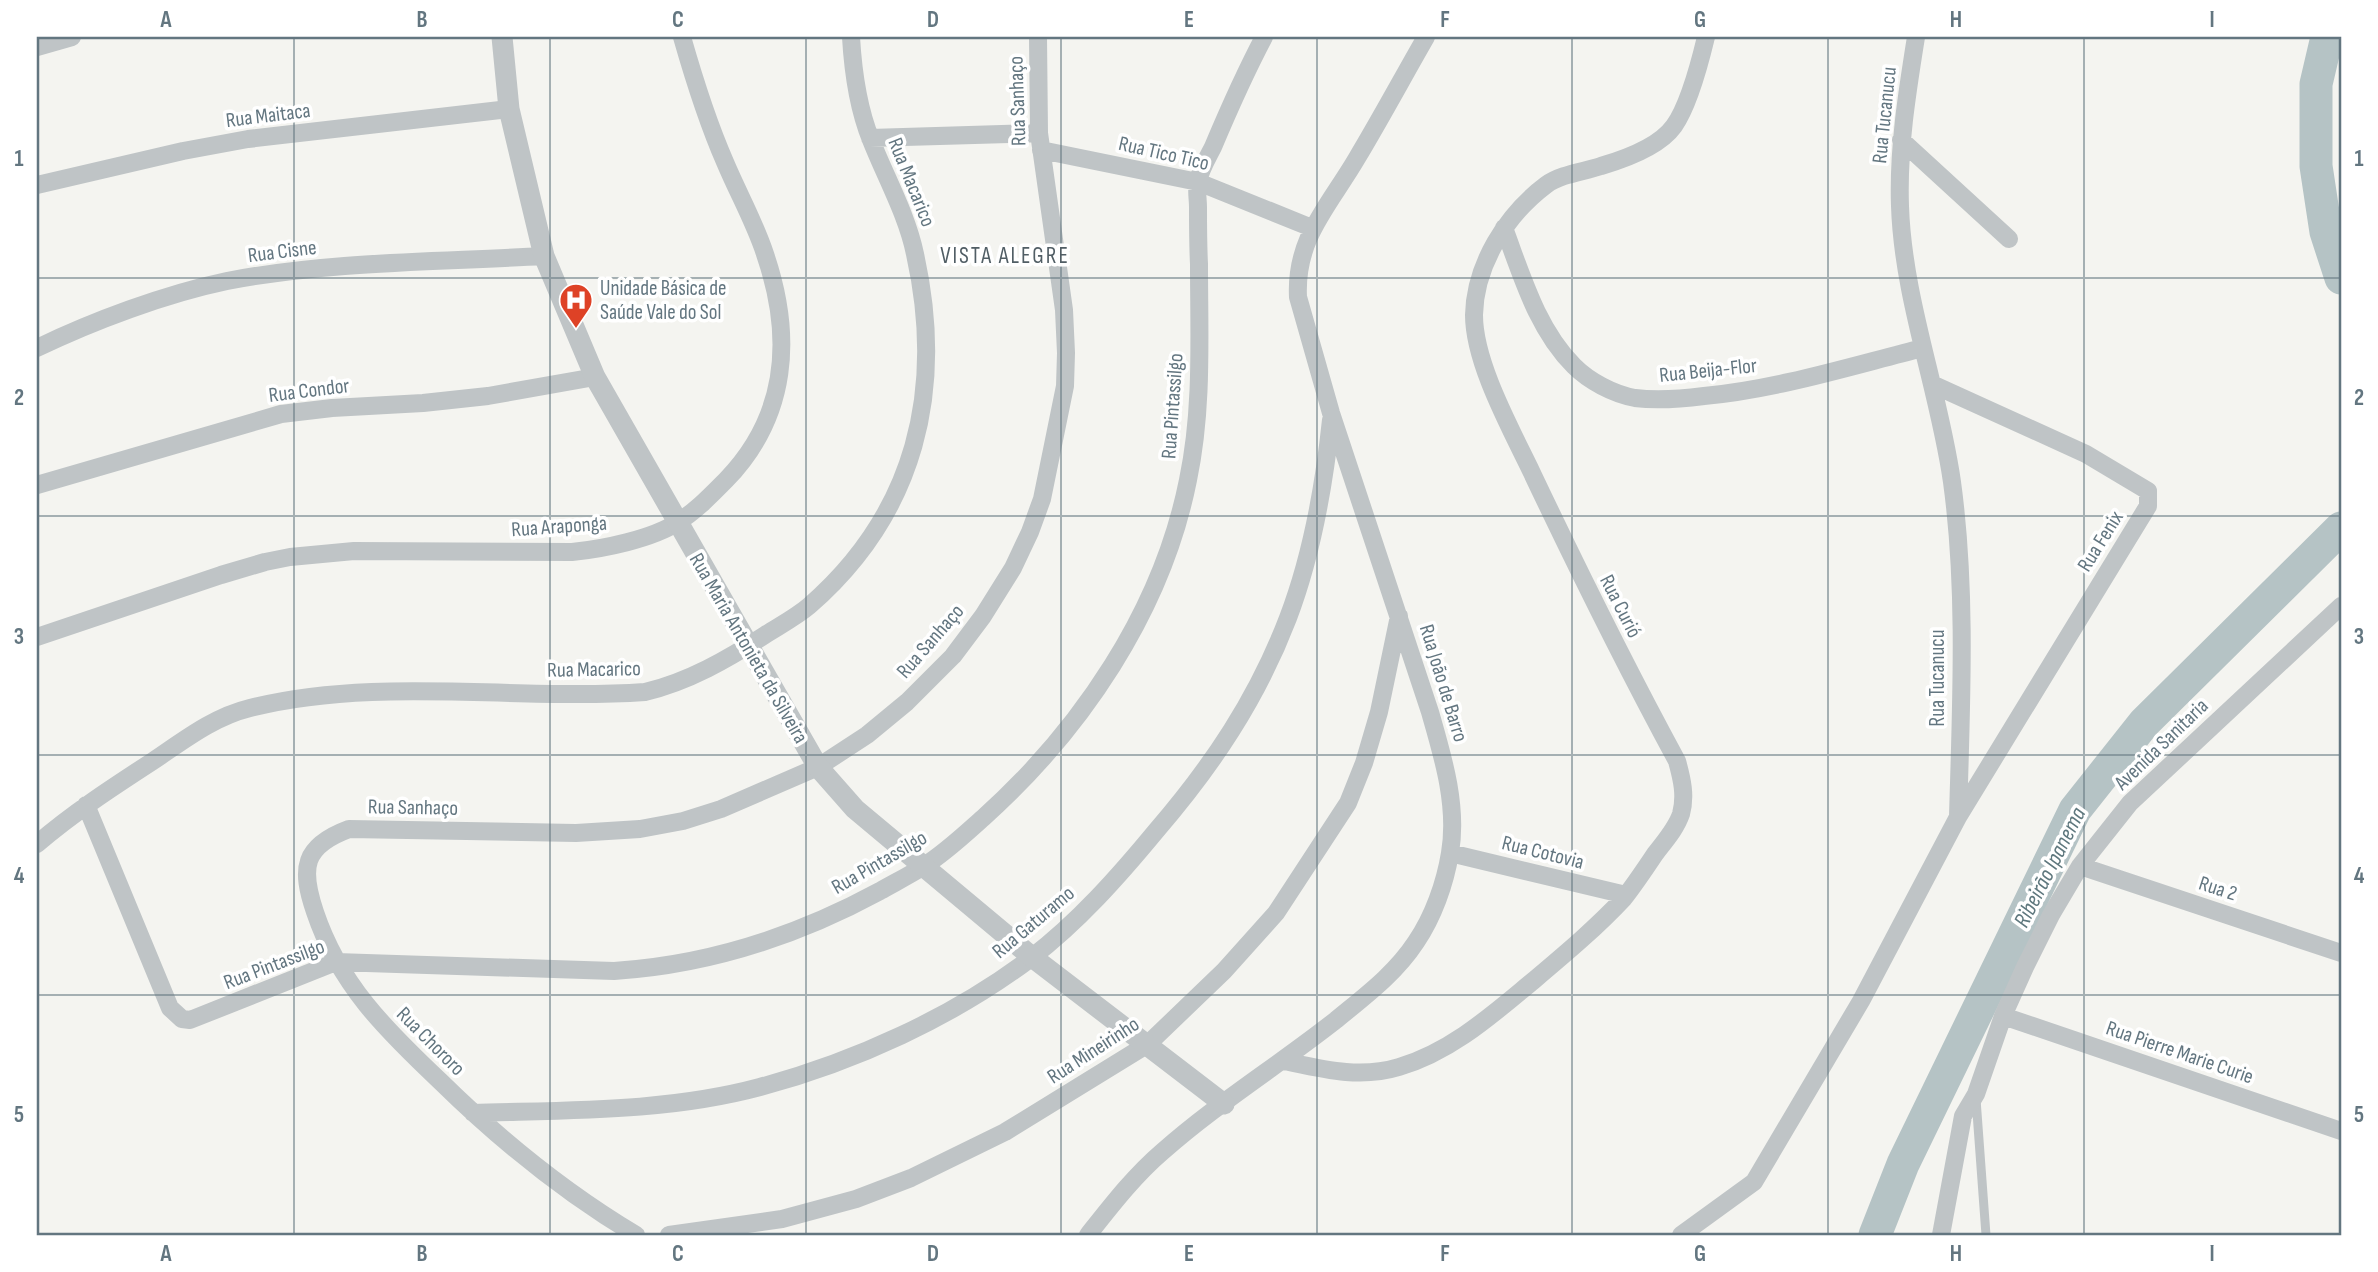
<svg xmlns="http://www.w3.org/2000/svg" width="2378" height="1272" viewBox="0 0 2378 1272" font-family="'Sofia Sans Condensed',sans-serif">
<rect width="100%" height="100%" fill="#f4f4f0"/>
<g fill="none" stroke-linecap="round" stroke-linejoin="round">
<!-- river -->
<path stroke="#b5c3c5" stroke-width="33" d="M2327,37L2316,84V166L2326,232L2341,278
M1875,1235L1903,1164L2075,810L2144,723L2341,528"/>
<!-- service -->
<path stroke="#bfc4c6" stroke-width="9" d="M1976,1099L1986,1235"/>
<!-- minor -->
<path stroke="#bfc4c6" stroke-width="18" d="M1916,37C1907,93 1898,149 1900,206C1903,299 1939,390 1952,482C1967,591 1961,708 1958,817
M37,47L72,37
M870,138L1039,133
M1901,140L2009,239
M1041,150L1198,182L1312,228
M37,185L183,151L248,139L509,109
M1504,228C1522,276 1537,329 1574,366C1589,381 1613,394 1635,398C1658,401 1681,399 1704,396C1778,389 1851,366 1923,348
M37,348C93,321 165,294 227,281C330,261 439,262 544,256
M37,485L281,414L332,408L423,403L488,396L595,377
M37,637L221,575L265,562L290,557L354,551L572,552C603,549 652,539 678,522C696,511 711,495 726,480C788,416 793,336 765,254C755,223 738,193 725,162C707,121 694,79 682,37
M86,805L170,1008L182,1019L190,1020L336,962L614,971C708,965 797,936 880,891C894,883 910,875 924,866C945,853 965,834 983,818C1081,730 1162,611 1188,480C1203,409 1199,336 1199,264C1198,245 1198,226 1198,207C1198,199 1196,189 1198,182C1200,170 1208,157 1213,147C1229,109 1245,73 1264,37
M37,844C73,813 113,787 153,761C183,741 213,717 250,708C376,676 516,701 645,692C688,682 728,659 765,635C779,626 796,617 809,606C916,513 945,390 915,254C907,215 886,178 871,140C858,108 853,72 851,37
M1450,853L1626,895
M2080,866L2341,953
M2003,1016L2341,1131
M1284,1061C1322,1069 1360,1079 1399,1067C1451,1052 1493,1014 1533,981C1565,954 1596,928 1624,898C1635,884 1645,869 1655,854C1664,842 1676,829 1681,814C1686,796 1682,779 1677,761C1626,667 1578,570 1532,473C1511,429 1474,363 1474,315C1475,265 1506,215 1546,185C1561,174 1583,172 1601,166C1625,159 1659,147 1674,126C1689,105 1700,62 1706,37
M473,1113C569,1110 667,1112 760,1087C854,1062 953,1017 1031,958C1078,922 1118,877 1156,831C1212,766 1257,699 1288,618C1312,555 1324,487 1331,420
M636,1235C564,1192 500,1140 440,1081C386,1030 339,984 315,912C300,868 303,846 349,829L576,833L640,829L683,821L721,809L818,767L867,735L907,702L953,656L983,616L1013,568L1030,532L1042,499L1065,386L1066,353L1064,310L1039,133L1038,37
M669,1235L782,1219L856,1199L911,1178L1005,1132L1148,1044L1224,971L1276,913L1348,803L1364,763L1379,712L1399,616
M1088,1235C1111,1206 1134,1176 1162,1152C1216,1104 1279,1065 1336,1020C1365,996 1395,974 1416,942C1433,917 1445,884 1450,853C1458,806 1443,757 1430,712L1331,413L1298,297C1295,238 1329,206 1357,158C1381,118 1403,77 1426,37
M1681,1235L1754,1182L1861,1001L1958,817L2148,506V491L2086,454L1934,385
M1941,1235L1963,1116L1976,1094L2003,1016L2025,967L2051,915L2080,866L2130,803L2341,606"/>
<!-- tertiary -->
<path stroke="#bfc4c6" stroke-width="21" d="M502,37L509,109L544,256L595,377L818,767L855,809L1032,957L1224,1104"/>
</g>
<!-- grid -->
<path fill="none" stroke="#637680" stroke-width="2" stroke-opacity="0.55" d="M294,37V1235M550,37V1235M806,37V1235M1061,37V1235M1317,37V1235M1572,37V1235M1828,37V1235M2084,37V1235M37,278H2341M37,516H2341M37,755H2341M37,995H2341"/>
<!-- icons -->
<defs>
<symbol id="hospital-pin" viewBox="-11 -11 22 30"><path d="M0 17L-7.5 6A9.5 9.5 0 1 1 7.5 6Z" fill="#de4226" stroke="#fff"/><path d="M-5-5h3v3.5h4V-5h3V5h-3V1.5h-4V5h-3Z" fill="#fff"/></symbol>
</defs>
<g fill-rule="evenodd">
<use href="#hospital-pin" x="557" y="281" width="38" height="52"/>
</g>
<g text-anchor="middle" stroke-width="7" stroke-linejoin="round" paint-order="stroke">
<!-- street labels -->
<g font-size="21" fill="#637680" stroke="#fff">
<text transform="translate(1017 101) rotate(-92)" y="7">Rua Sanhaço</text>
<text transform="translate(268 115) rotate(-7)" y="7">Rua Maitaca</text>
<text transform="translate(1884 115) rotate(-84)" y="7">Rua Tucanucu</text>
<text transform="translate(1164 153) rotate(13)" y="7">Rua Tico Tico</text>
<text transform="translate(912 182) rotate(68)" y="7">Rua Macarico</text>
<text transform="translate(282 251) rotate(-7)" y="7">Rua Cisne</text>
<text transform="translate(1708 370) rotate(-6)" y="7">Rua Beija-Flor</text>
<text transform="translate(309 390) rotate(-7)" y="7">Rua Condor</text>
<text transform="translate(1172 406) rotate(-86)" y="7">Rua Pintassilgo</text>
<text transform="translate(559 526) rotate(-4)" y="7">Rua Araponga</text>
<text transform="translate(2100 541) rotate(-58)" y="7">Rua Fenix</text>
<text transform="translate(1621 606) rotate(63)" y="7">Rua Curió</text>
<text transform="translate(930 641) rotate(-49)" y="7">Rua Sanhaço</text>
<text transform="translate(749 648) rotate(60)" y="7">Rua Maria Antonieta da Silveira</text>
<text transform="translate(594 669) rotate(-1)" y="7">Rua Macarico</text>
<text transform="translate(1937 678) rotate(-90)" y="7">Rua Tucanucu</text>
<text transform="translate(1444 683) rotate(73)" y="7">Rua João de Barro</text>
<text transform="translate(2161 744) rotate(-44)" y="7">Avenida Sanitaria</text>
<text transform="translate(413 807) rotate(1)" y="7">Rua Sanhaço</text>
<text transform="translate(1543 852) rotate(14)" y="7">Rua Cotovia</text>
<text transform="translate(879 862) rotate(-30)" y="7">Rua Pintassilgo</text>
<text transform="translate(2218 888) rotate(18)" y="7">Rua 2</text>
<text transform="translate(1033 922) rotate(-40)" y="7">Rua Gaturamo</text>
<text transform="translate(274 964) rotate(-21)" y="7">Rua Pintassilgo</text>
<text transform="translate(431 1041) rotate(45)" y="7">Rua Chororo</text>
<text transform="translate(1093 1050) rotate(-33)" y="7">Rua Mineirinho</text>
<text transform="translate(2180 1052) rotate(19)" y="7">Rua Pierre Marie Curie</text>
</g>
<!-- poi labels -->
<g font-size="21" fill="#637680" stroke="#fff" text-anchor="start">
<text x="600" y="295">Unidade Básica de<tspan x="600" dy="24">Saúde Vale do Sol</tspan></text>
</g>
<!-- neighbourhood labels -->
<g font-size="23" letter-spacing="2" fill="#515e65" stroke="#fff">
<text x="1005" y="263">VISTA ALEGRE</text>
</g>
<!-- water labels -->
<g font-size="23" font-style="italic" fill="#5f787e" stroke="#fff">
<text transform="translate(2049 867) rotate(-63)" y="8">Ribeirão Ipanema</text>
</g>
</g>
<!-- border -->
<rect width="2378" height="1272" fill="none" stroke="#ffffff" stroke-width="77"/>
<rect x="38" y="38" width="2302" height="1196" fill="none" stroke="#637680" stroke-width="2.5"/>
<g font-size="23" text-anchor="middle" font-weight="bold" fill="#637680">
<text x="166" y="27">A</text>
<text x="422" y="27">B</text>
<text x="678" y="27">C</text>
<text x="933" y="27">D</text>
<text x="1189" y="27">E</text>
<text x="1445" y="27">F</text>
<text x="1700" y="27">G</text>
<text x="1956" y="27">H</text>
<text x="2212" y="27">I</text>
<text x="19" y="166">1</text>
<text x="2359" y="166">1</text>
<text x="19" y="405">2</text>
<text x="2359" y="405">2</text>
<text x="19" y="644">3</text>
<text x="2359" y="644">3</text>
<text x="19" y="883">4</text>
<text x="2359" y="883">4</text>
<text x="19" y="1122">5</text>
<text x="2359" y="1122">5</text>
<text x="166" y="1261">A</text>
<text x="422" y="1261">B</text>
<text x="678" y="1261">C</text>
<text x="933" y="1261">D</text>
<text x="1189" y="1261">E</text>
<text x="1445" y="1261">F</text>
<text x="1700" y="1261">G</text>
<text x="1956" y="1261">H</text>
<text x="2212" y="1261">I</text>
</g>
</svg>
